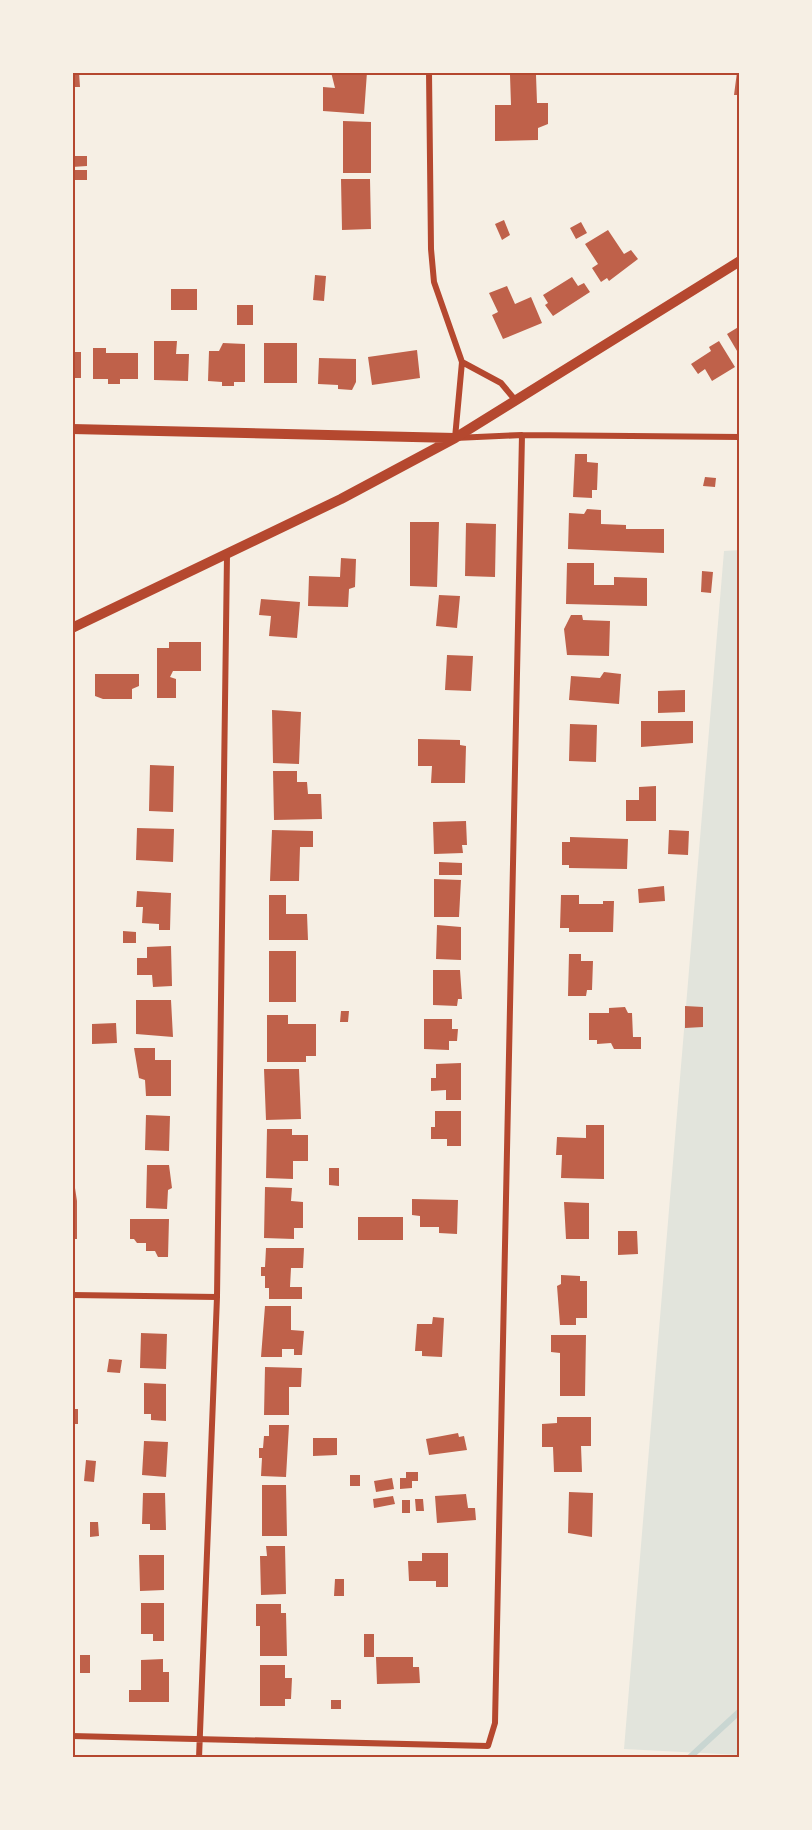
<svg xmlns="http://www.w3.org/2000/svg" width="812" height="1830" viewBox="0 0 812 1830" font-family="Inter,sans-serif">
<rect width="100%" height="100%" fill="#f6efe4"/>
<!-- green -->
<path fill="#e2e4dc" d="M740,550V1755L624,1749L724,551Z"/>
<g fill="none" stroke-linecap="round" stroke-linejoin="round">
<!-- stream -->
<path stroke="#c9d6d2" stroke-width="6" d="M689,1758L740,1711"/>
</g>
<!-- building -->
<path fill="#bf614a" d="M72,72H79L80,87H72Z
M331,72H367L364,114L323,111V87L335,88Z
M737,72H740V95H734Z
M510,75H536L537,103H548V124L538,128V140L495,141V105H511Z
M343,121L371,122V173H343Z
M72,156H87V166L72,167Z
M72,170H87V180H72Z
M341,179H370L371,229L342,230Z
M504,220L510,235L502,240L495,224Z
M581,222L587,233L576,239L570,228Z
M608,230L624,254L631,250L638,259L609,281L607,278L601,282L592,268L598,264L585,244Z
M315,275L326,276L324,301L313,300Z
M572,277L578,286L584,283L590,292L553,316L545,305L548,303L543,295Z
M507,286L515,304L531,297L542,323L503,339L492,315L498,312L489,293Z
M171,289H197V310H171Z
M237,305H253V325H237Z
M740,326V356L727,334Z
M154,341H177L176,354H189L188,381L154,380Z
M719,341L735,367L712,381L705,369L698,374L691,364L711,351L709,347Z
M223,343L245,344V382H234V386H222V382L208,381L209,351H219Z
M264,343H297V383H264Z
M93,348H106V353H138V379H120V384H108V379H93Z
M417,350L420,378L372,385L368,357Z
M72,352H81V378H72Z
M319,358L356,359V382L352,390L338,389V385L318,384Z
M575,454H587V462L598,463L597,490H592V498L573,497Z
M705,477L716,478L715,487L703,486Z
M587,509L601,510V524L626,525V529H664V553L568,549L569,513L584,514Z
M410,522H439L437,587L410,586Z
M466,523L496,524L495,577L465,576Z
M341,558L356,559L355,587L349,589L348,607L308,606L309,576L340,577Z
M567,563H594V585H614V577L647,578V606L566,604Z
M737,564H740V595H737Z
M702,571L713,572L711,593L701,592Z
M439,595L460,596L457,628L436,626Z
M261,599L300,602L297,638L269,636L271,616L259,615Z
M571,615H582L583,620L610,621L609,656L567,655L564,629Z
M169,642H201V671H173L170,677L176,679V698H157V648H169Z
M447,655L473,656L471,691L445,690Z
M604,672L621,674L619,704L569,700L571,676L600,678Z
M95,674H139V686L132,689V699H103L95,696Z
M685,690V712L658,713V691Z
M272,710L301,712L299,764L273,763Z
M641,721H693V743L641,747Z
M570,724L597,725L596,762L569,761Z
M418,739L460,740V745L466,746L465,783H431L432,766H418Z
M150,765L174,766L173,812L149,811Z
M273,771H297V782H307L308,794H321L322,819L274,820Z
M656,786V821H626V800H639V787Z
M466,821L467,845H462L463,853L434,854L433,822Z
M137,828L174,829L173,862L136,860Z
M272,830L313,831V847H300L299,881H270Z
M669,830L689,831L688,855L668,854Z
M570,837L628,839L627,869L569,868V865H562V842H570Z
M439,862L462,863V875H439Z
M434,879L461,880L459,917H434Z
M664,886L665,901L639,903L638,889Z
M137,891L171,893L170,930H159V924L142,923L143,907H136Z
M269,895H286V914H307L308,940H269Z
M561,895H579V904H603V901H614L613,932H569V928H560Z
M437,925L461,927V960L436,959Z
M123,931L136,932V943H123Z
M171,946L172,986L153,987L152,975H137V958H147V947Z
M269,951H296V1002H269Z
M569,954H581V961H593L592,990H587L586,996H568Z
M433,970H460L462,999H458L457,1006L433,1005Z
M136,1000H171L173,1037L136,1034Z
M685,1006L703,1007V1027L685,1028Z
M625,1007L628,1013H632L633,1037H641V1049H614L611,1043L597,1044V1040H589V1013H609V1008Z
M341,1011H349L348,1022H340Z
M267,1015H288V1024H316V1056H306V1062H267Z
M424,1019H452V1029H458L457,1041H449V1050L424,1049Z
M116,1023L117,1043L92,1044V1024Z
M134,1048H155V1060H171V1096H146L145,1080L139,1078Z
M461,1063V1100H446V1090L431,1091V1078H436V1064Z
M264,1069H299L301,1119L266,1120Z
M435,1111H461V1146H447V1139H431V1127H435Z
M146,1115L170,1116L169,1151L145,1150Z
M586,1125H604V1179L561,1178L562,1155H556L557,1137L586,1138Z
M267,1129H292V1135H308V1161H293V1179L266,1178Z
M147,1165H169L172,1188L168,1190L167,1209L146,1208Z
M329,1168H339V1186L329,1185Z
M265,1187L292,1188L291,1201L303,1202V1228H294V1239L264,1238Z
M72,1188H75L77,1201V1239H72Z
M412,1199L458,1200L457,1234L439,1233V1227H420V1216L412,1215Z
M564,1202L589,1203V1239H566Z
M358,1217H403V1240H358Z
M130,1219H169L168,1257H158L155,1251H146V1243H137L134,1239H130Z
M618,1231H637L638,1254L618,1255Z
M266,1248H304L303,1268H291L290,1287H302V1299H269V1288H265V1276H261V1267H265Z
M561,1275L580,1276V1281H587V1318H576V1325H560L557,1286L561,1284Z
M265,1306H291V1330L304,1331L302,1355H294V1349H282V1357H261Z
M433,1317L444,1318L442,1357L422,1356V1351H415L417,1324H432Z
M141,1333L167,1334L166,1369L140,1368Z
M551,1335H586L585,1396H560V1353L551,1352Z
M109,1359L122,1360L120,1373L107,1372Z
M265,1367L302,1368L301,1387H289V1415H264Z
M144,1383L166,1384V1421L151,1420V1414H144Z
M72,1409H78V1424H72Z
M557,1417H591V1446H581L582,1472H554L553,1447H542V1424L557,1423Z
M269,1425H289L286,1477L261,1476L262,1458H259V1448H263L264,1436H269Z
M458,1433L459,1437L464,1436L467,1450L429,1455L426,1439Z
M313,1438H337V1455L313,1456Z
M144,1441L168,1442L166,1477L142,1475Z
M86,1460L96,1461L94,1482L84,1481Z
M406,1472H418V1481H412V1488L400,1489V1478H406Z
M350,1475H360V1486H350Z
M392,1478L394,1489L376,1492L374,1481Z
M262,1485H286L287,1536H262Z
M569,1492L593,1493L592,1537L568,1533Z
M143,1493H165L166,1530H150V1524H142Z
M466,1494L468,1508H475L476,1520L437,1523L435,1496Z
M393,1496L395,1504L374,1508L373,1499Z
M415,1499H423L424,1511H416Z
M402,1500H410V1513H402Z
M90,1522H98L99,1536L90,1537Z
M266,1546H285L286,1594L261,1595L260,1556H267Z
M422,1553H448V1587H436V1581H409L408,1561H422Z
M139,1555H164V1590L140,1591Z
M335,1579H344V1596H334Z
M141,1603H164V1641H153V1634H141Z
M256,1604H281V1613H286L287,1656H260V1626H256Z
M364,1634H374V1657H364Z
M80,1655H90V1673H80Z
M376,1657H413V1667H419L420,1683L377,1684Z
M163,1659V1672H169V1702H129V1690H141V1660Z
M260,1665H285V1678H292L291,1699H285V1706H260Z
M331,1700H341V1709H331Z"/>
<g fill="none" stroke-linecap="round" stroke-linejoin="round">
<!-- minor -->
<path stroke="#b5482f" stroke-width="6" d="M429,72L431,249L434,282L462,362L455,438L522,435L740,437
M462,362L501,383L516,401
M72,1295L217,1297
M72,1736L488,1746L495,1723L522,435
M199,1758L217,1297L227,555"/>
<!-- tertiary -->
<path stroke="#b5482f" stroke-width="10" d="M72,429L455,438
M72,628L341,499L455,438L740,261"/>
</g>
<!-- border -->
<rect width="812" height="1830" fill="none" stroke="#f6efe4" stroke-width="147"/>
<rect x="74" y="74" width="664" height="1682" fill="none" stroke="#b5482f" stroke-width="2"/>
</svg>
